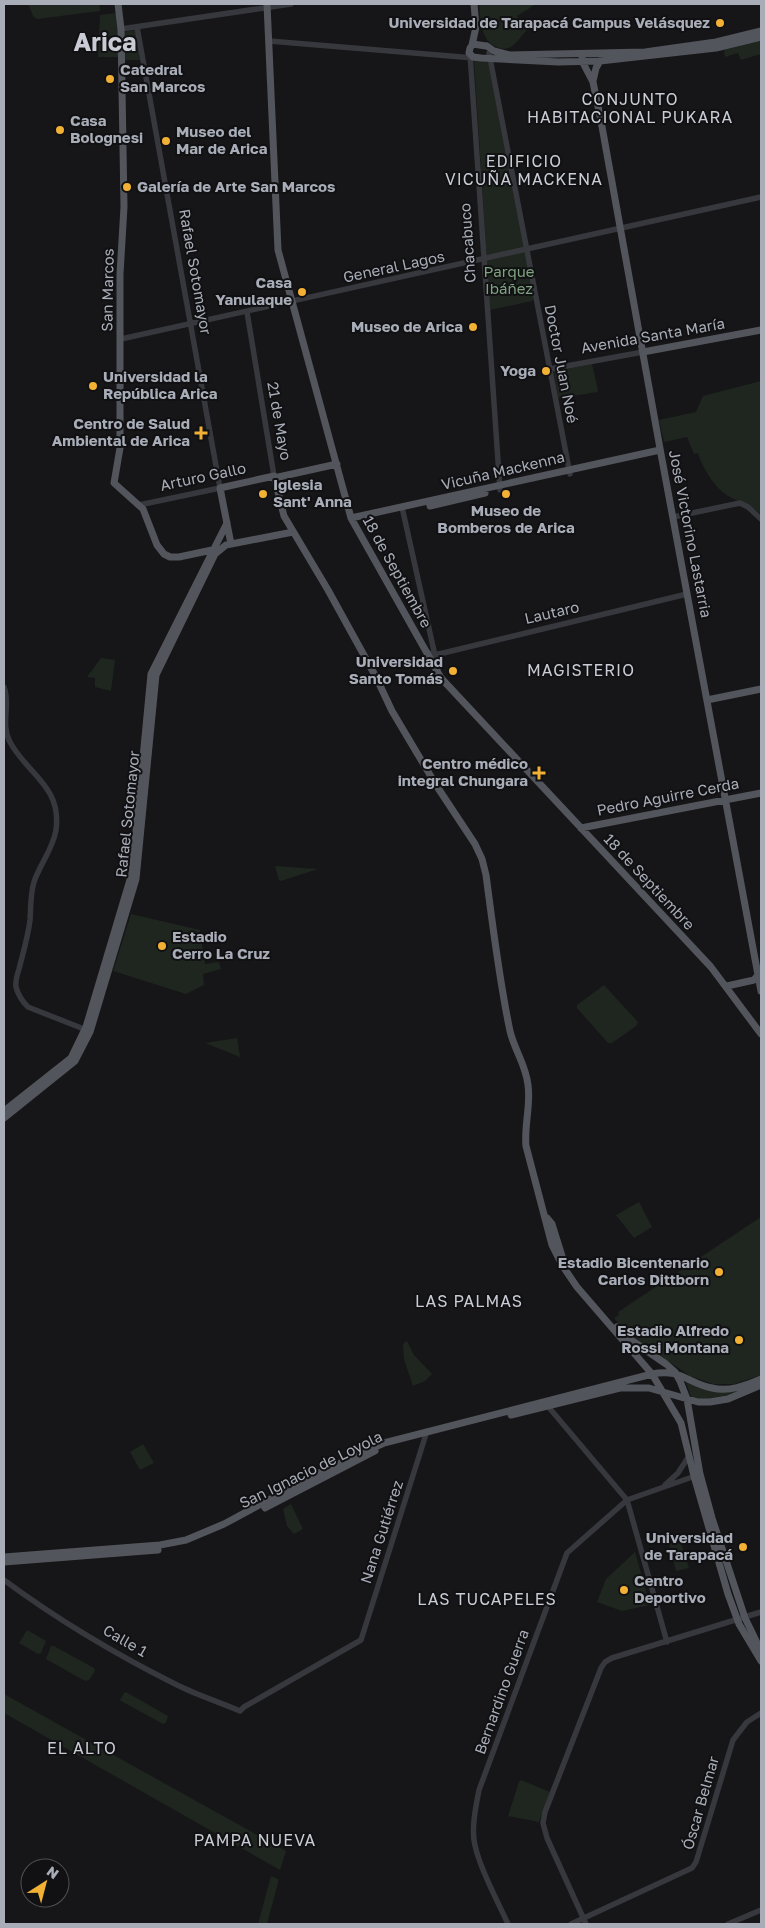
<svg xmlns="http://www.w3.org/2000/svg" width="765" height="1928" viewBox="0 0 765 1928" font-family="'Golos Text',sans-serif">
<rect width="100%" height="100%" fill="#161618"/>
<!-- green -->
<path fill="#1e261f" d="M28,4H99L100,11L37,19L33,16Z
M479,4H536L517,16L527,30C522,35 517,43 511,47C507,49 503,49 499,48C480,42 481,20 479,4Z
M117,13L119,29L118,57H98L100,15Z
M136,30L140,60H125L124,32Z
M758,40L761,42V54L741,60L738,53L725,57L724,50Z
M474,60L488,62L534,298L532,301L490,310Z
M592,364L598,390L597,392L561,398L558,397L554,371Z
M761,381V514C750,504 736,502 724,493C714,486 701,465 698,453L694,454L687,437L664,442L659,420L696,412L703,396Z
M101,658L115,660L111,691L95,687V678L87,677Z
M275,866L318,869L281,881L279,880Z
M131,914L200,930L205,964L219,962L221,969L203,974L204,985L186,994L113,971Z
M604,985L638,1022L636,1026L612,1043H608L577,1008V1005Z
M237,1038L240,1057L205,1043Z
M639,1202L652,1227L634,1238L616,1215Z
M761,1217V1375L734,1384H713L690,1376L628,1334L614,1318L619,1315L618,1312Z
M407,1341L414,1355L432,1374L425,1381L413,1386L404,1359L403,1344Z
M685,1379L716,1391L761,1381C740,1391 715,1406 691,1397Z
M143,1444L154,1463L140,1470L130,1452Z
M291,1504L303,1529L294,1534L287,1526L283,1509Z
M679,1537L689,1568L676,1571L668,1540Z
M635,1552L650,1605L622,1611L597,1602L606,1579Z
M27,1630L46,1641L41,1653L38,1654L19,1643Z
M51,1646H54L94,1668L95,1671L89,1680L85,1681L46,1659Z
M126,1692L168,1716L166,1723L163,1724L121,1701L120,1700L124,1693Z
M4,1694L286,1851L280,1870L4,1713Z
M521,1780L550,1792L539,1822L508,1816L519,1782Z
M271,1876L278,1879V1883L267,1924H258Z"/>
<g fill="none" stroke-linecap="round" stroke-linejoin="round">
<!-- minor -->
<path stroke="#37383d" stroke-width="5.5" d="M137,27L220,488L139,505
M121,29L291,4
M269,41L474,58
M489,53L570,474
M470,54L500,490
M247,312L274,476
M121,339L761,197
M550,369L643,352
M402,507L438,669
M673,517L740,503L748,507L761,519
M425,650L430,654H439L687,594
M4,687C11,705 0,724 10,742C27,774 62,786 56,830C53,849 40,864 34,882C30,895 31,908 30,920C28,937 23,953 19,969C17,975 15,981 16,987C18,995 22,1001 28,1007L89,1031
M546,1404L627,1500L667,1642
M665,1485L678,1473L689,1456
M4,1580C58,1620 117,1655 177,1685C197,1695 219,1702 240,1711L244,1707L361,1640L427,1431
M508,1924C498,1902 477,1863 474,1840C472,1824 476,1806 479,1790L567,1553L627,1500L698,1475
M571,1924L692,1868L696,1862L733,1740L747,1722L761,1713
M586,1924L547,1838L543,1823L545,1812L601,1668L605,1662L612,1658L761,1612
M728,1924L761,1910"/>
<!-- major -->
<path stroke="#53555c" stroke-width="7" d="M118,4L121,29L124,207L120,274V448L114,483L143,509L157,545L164,554L170,557H179L212,550
M267,4L278,250L351,518L441,678L711,967L761,1034
M472,45L476,27L474,4
M486,46L473,44L470,48L469,53L473,57L481,58L558,62L600,61L716,48L761,37
M487,46L494,51L510,55L645,52L716,42L761,31
M582,55V61L593,82L601,121L661,454L761,991
M593,81L596,68L600,61
M643,352L761,330
M274,478L337,464
M430,506L485,493
M351,518L660,450
M231,544L220,488L274,476L284,516L328,590L376,677L392,711L436,785L475,844L482,859L486,875C493,927 499,979 510,1031C514,1049 526,1065 528,1085C531,1105 524,1125 526,1146L552,1245L562,1265L577,1287L652,1374L681,1423L694,1476L728,1594L739,1624L761,1661
M707,700L761,689
M581,828L761,793
M727,986L754,980L758,975
M4,1111L71,1058L86,1027L132,873L151,674L227,523
M4,1118L75,1061L90,1032L136,879L156,675L215,554L226,545L293,532
M547,1218L552,1224L562,1256
M617,1327L631,1340L666,1364L675,1372L680,1381L687,1399L700,1474L712,1518L745,1618L761,1651
M511,1415L620,1388H649L698,1402H710L728,1399L761,1385
M265,1508L375,1451
M4,1557L160,1545L186,1540L224,1524L317,1474L384,1443L652,1374C681,1368 687,1383 712,1388C729,1392 745,1386 761,1379
M4,1562L158,1550"/>
</g>
<!-- markers -->
<g fill="#f2b134" stroke="#111113" stroke-width="2">
<circle cx="720" cy="23" r="5"/>
<circle cx="110" cy="79" r="5"/>
<circle cx="60" cy="130" r="5"/>
<circle cx="166" cy="141" r="5"/>
<circle cx="127" cy="187" r="5"/>
<circle cx="302" cy="292" r="5"/>
<circle cx="473" cy="327" r="5"/>
<circle cx="546" cy="371" r="5"/>
<circle cx="93" cy="386" r="5"/>
<path d="M198.5 425.5h5v5h5v5h-5v5h-5v-5h-5v-5h5z"/>
<circle cx="263" cy="494" r="5"/>
<circle cx="506" cy="494" r="5"/>
<circle cx="453" cy="671" r="5"/>
<path d="M536.5 765.5h5v5h5v5h-5v5h-5v-5h-5v-5h5z"/>
<circle cx="162" cy="946" r="5"/>
<circle cx="719" cy="1272" r="5"/>
<circle cx="739" cy="1340" r="5"/>
<circle cx="743" cy="1547" r="5"/>
<circle cx="624" cy="1590" r="5"/>
</g>
<g text-anchor="middle" stroke-width="4" stroke-linejoin="round" paint-order="stroke">
<!-- poi labels -->
<g font-size="15" font-weight="bold" fill="#a8adb8" stroke="#111113" text-anchor="end">
<text x="710" y="28">Universidad de Tarapacá Campus Velásquez</text>
<text x="120" y="75" text-anchor="start">Catedral<tspan x="120" dy="17">San Marcos</tspan></text>
<text x="70" y="126" text-anchor="start">Casa<tspan x="70" dy="17">Bolognesi</tspan></text>
<text x="176" y="137" text-anchor="start">Museo del<tspan x="176" dy="17">Mar de Arica</tspan></text>
<text x="137" y="192" text-anchor="start">Galería de Arte San Marcos</text>
<text x="292" y="288">Casa<tspan x="292" dy="17">Yanulaque</tspan></text>
<text x="463" y="332">Museo de Arica</text>
<text x="536" y="376">Yoga</text>
<text x="103" y="382" text-anchor="start">Universidad la<tspan x="103" dy="17">República Arica</tspan></text>
<text x="190" y="429">Centro de Salud<tspan x="190" dy="17">Ambiental de Arica</tspan></text>
<text x="273" y="490" text-anchor="start">Iglesia<tspan x="273" dy="17">Sant' Anna</tspan></text>
<text x="506" y="516" text-anchor="middle">Museo de<tspan x="506" dy="17">Bomberos de Arica</tspan></text>
<text x="443" y="667">Universidad<tspan x="443" dy="17">Santo Tomás</tspan></text>
<text x="528" y="769">Centro médico<tspan x="528" dy="17">integral Chungara</tspan></text>
<text x="172" y="942" text-anchor="start">Estadio<tspan x="172" dy="17">Cerro La Cruz</tspan></text>
<text x="709" y="1268">Estadio Bicentenario<tspan x="709" dy="17">Carlos Dittborn</tspan></text>
<text x="729" y="1336">Estadio Alfredo<tspan x="729" dy="17">Rossi Montana</tspan></text>
<text x="733" y="1543">Universidad<tspan x="733" dy="17">de Tarapacá</tspan></text>
<text x="634" y="1586" text-anchor="start">Centro<tspan x="634" dy="17">Deportivo</tspan></text>
</g>
<!-- street labels -->
<g font-size="15" fill="#a8adb8" stroke="#111113">
<text transform="translate(468 243) rotate(-94)" y="5">Chacabuco</text>
<text transform="translate(394 267) rotate(-12)" y="5">General Lagos</text>
<text transform="translate(195 272) rotate(80)" y="5">Rafael Sotomayor</text>
<text transform="translate(108 290) rotate(-89)" y="5">San Marcos</text>
<text transform="translate(653 336) rotate(-10)" y="5">Avenida Santa María</text>
<text transform="translate(561 364) rotate(79)" y="5">Doctor Juan Noé</text>
<text transform="translate(279 421) rotate(80)" y="5">21 de Mayo</text>
<text transform="translate(503 471) rotate(-13)" y="5">Vicuña Mackenna</text>
<text transform="translate(203 477) rotate(-12)" y="5">Arturo Gallo</text>
<text transform="translate(690 534) rotate(79)" y="5">José Victorino Lastarria</text>
<text transform="translate(397 572) rotate(61)" y="5">18 de Septiembre</text>
<text transform="translate(552 613) rotate(-13)" y="5">Lautaro</text>
<text transform="translate(668 797) rotate(-11)" y="5">Pedro Aguirre Cerda</text>
<text transform="translate(128 814) rotate(-84)" y="5">Rafael Sotomayor</text>
<text transform="translate(649 882) rotate(47)" y="5">18 de Septiembre</text>
<text transform="translate(311 1470) rotate(-26)" y="5">San Ignacio de Loyola</text>
<text transform="translate(382 1532) rotate(-72)" y="5">Nana Gutiérrez</text>
<text transform="translate(125 1641) rotate(30)" y="5">Calle 1</text>
<text transform="translate(502 1692) rotate(-70)" y="5">Bernardino Guerra</text>
<text transform="translate(701 1803) rotate(-74)" y="5">Óscar Belmar</text>
</g>
<!-- park labels -->
<g font-size="15" fill="#7fa381" stroke="#111113">
<text x="509" y="277">Parque<tspan x="509" dy="17">Ibáñez</tspan></text>
</g>
<!-- neighbourhood labels -->
<g font-size="16" letter-spacing="1" fill="#c9ccd4" stroke="#111113">
<text x="630" y="105">CONJUNTO<tspan x="630" dy="18">HABITACIONAL PUKARA</tspan></text>
<text x="524" y="167">EDIFICIO<tspan x="524" dy="18">VICUÑA MACKENA</tspan></text>
<text x="581" y="676">MAGISTERIO</text>
<text x="469" y="1307">LAS PALMAS</text>
<text x="487" y="1605">LAS TUCAPELES</text>
<text x="82" y="1754">EL ALTO</text>
<text x="255" y="1846">PAMPA NUEVA</text>
</g>
<!-- town labels -->
<g font-size="25" font-weight="bold" fill="#c9ccd4" stroke="#111113">
<text x="105" y="51">Arica</text>
</g>
</g>
<!-- border -->
<rect width="765" height="1928" fill="none" stroke="#a8adb8" stroke-width="10"/>
<!-- north arrow -->
<g transform="translate(45 1883) rotate(36)"><circle r="24" fill="#111113" stroke="#4d4f55"/>
<path d="M0-4L9 19L0 12L-9 19Z" fill="#f2b134"/>
<text y="-8" font-size="14" font-weight="bold" text-anchor="middle" fill="#a8adb8">N</text>
</g>
</svg>
